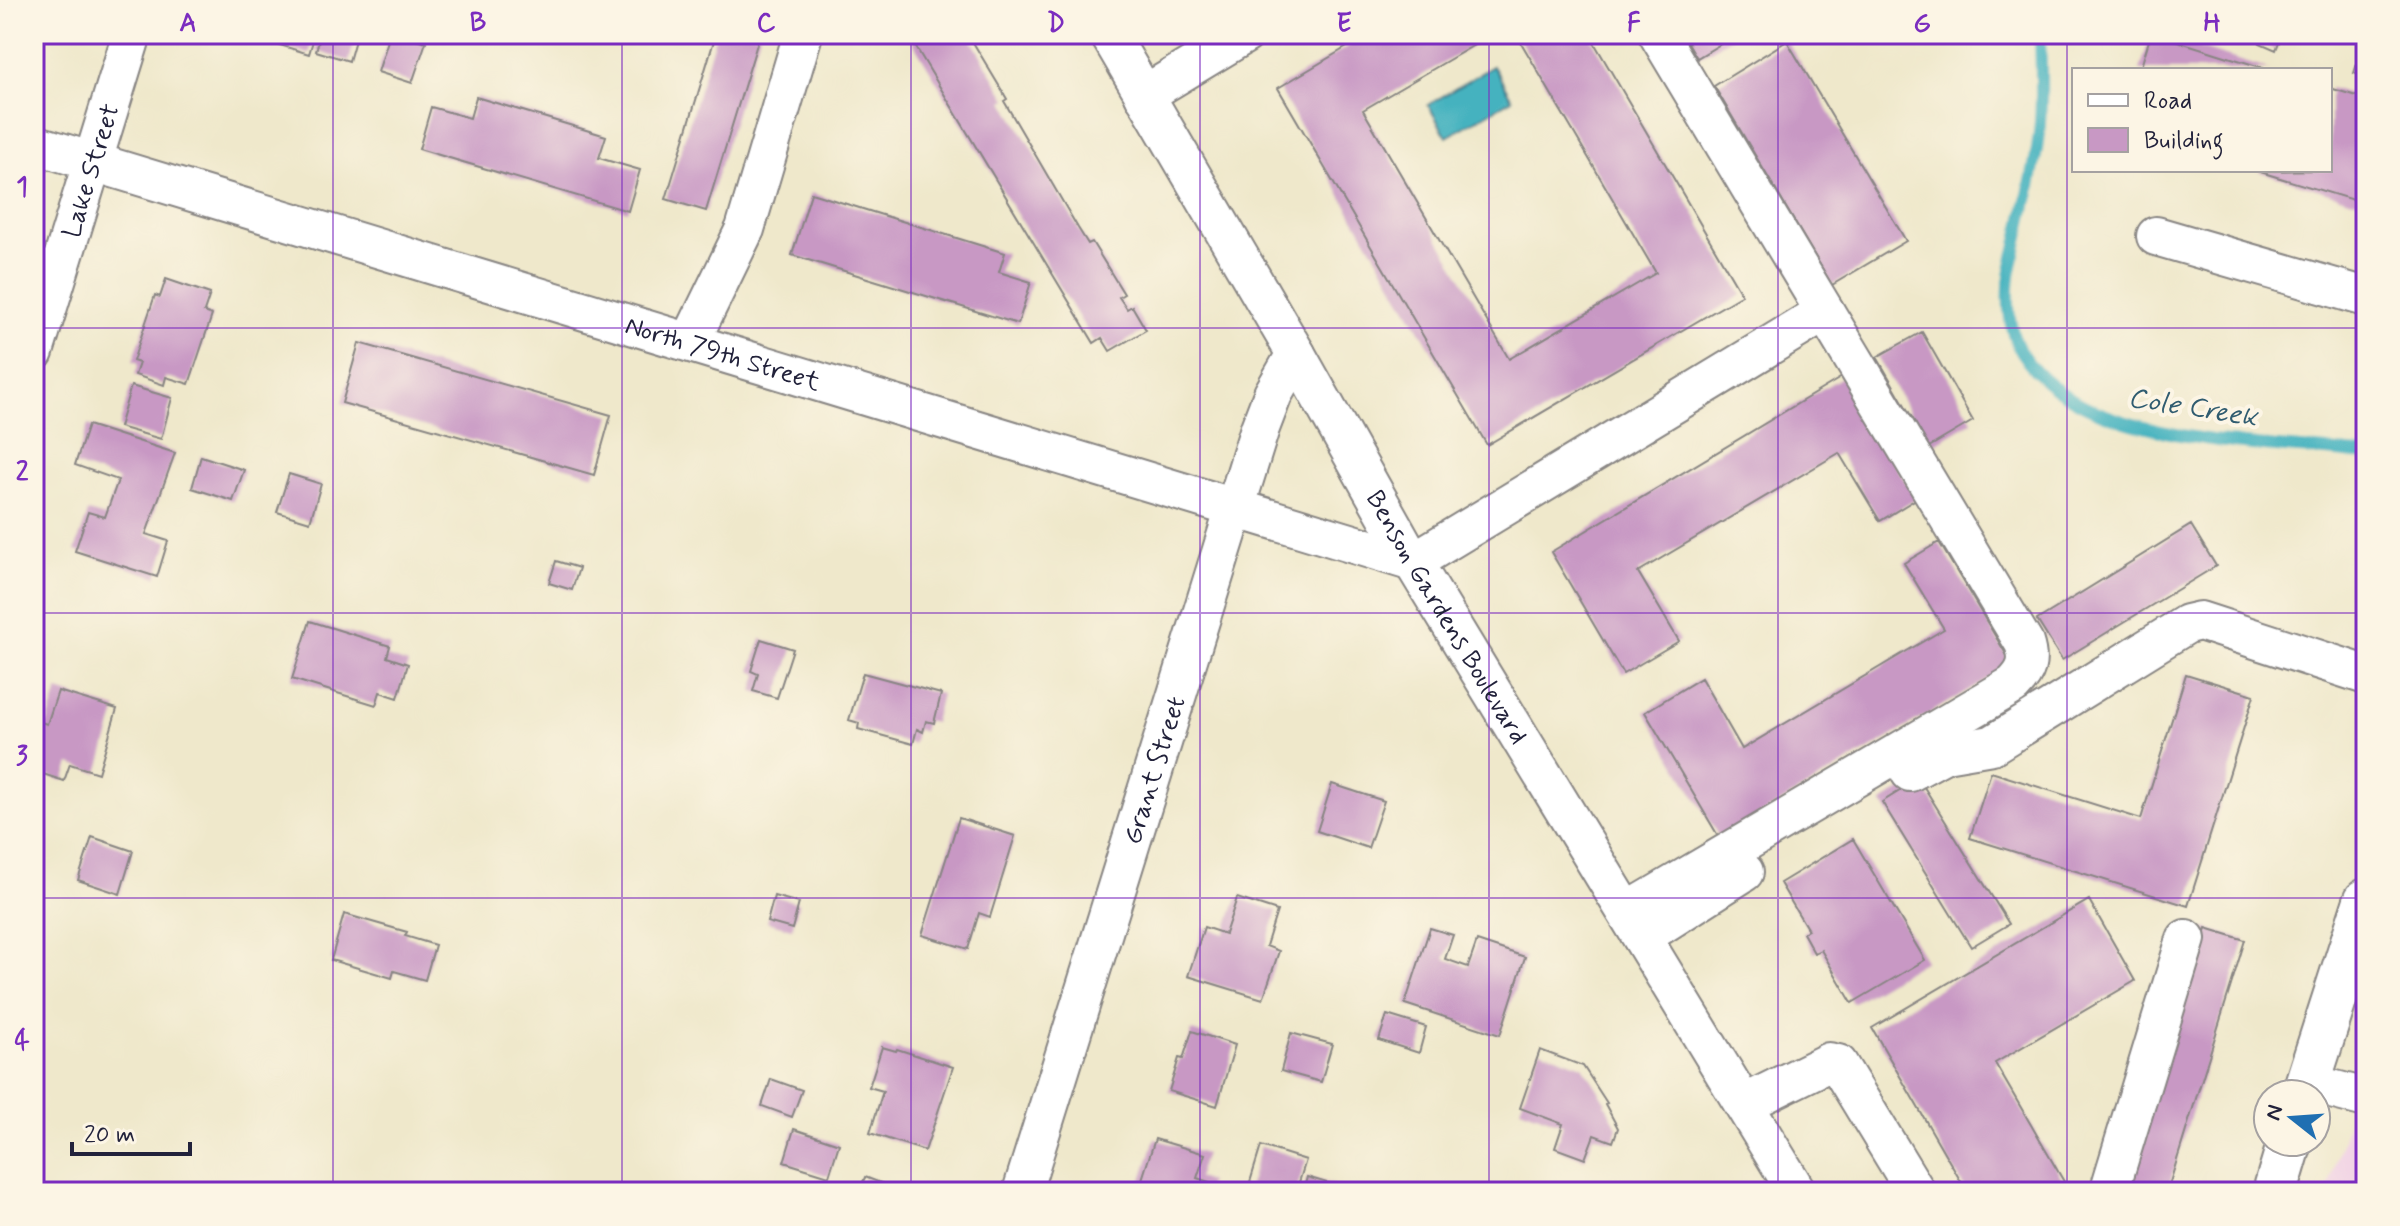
<svg xmlns="http://www.w3.org/2000/svg" width="2400" height="1226" viewBox="0 0 2400 1226" font-family="Mynerve,sans-serif">
<rect width="100%" height="100%" fill="#fcf5e5"/>
<filter id="ink" filterUnits="userSpaceOnUse"><feTurbulence type="fractalNoise" baseFrequency=".0125" numOctaves="2"/><feDisplacementMap in="SourceGraphic" scale="16" xChannelSelector="R" yChannelSelector="G"/><feConvolveMatrix kernelMatrix="1 2 1 2 8 2 1 2 1" color-interpolation-filters="sRGB"/></filter>
<filter id="wash" filterUnits="userSpaceOnUse"><feTurbulence type="fractalNoise" baseFrequency=".006" numOctaves="4" result="noise"/><feDisplacementMap in="SourceGraphic" scale="32" xChannelSelector="R" yChannelSelector="G"/><feGaussianBlur stdDeviation="1.8" result="paint"/><feColorMatrix in="noise" values="0 0 0 0 0 0 0 0 0 0 0 0 0 0 0 0 0 1.4 0 .05"/><feComposite in="paint" operator="in"/></filter>
<g filter="url(#wash)">
<rect width="100%" height="100%" fill="#efe8cb"/>
<!-- built -->
<path fill="#f0d0e5" d="M2366,1064V1192H2327Z"/>
<!-- water -->
<path fill="#44b2bf" stroke="#336a7d" stroke-width="2" d="M1493,66L1512,99L1447,137L1428,105Z"/>
<g fill="none" stroke-linecap="round" stroke-linejoin="round">
<!-- stream -->
<path stroke="#44b2bf" stroke-width="12" d="M2040,34C2041,73 2043,111 2037,149C2032,181 2024,213 2017,245C2014,258 2009,273 2009,287C2008,307 2010,334 2021,352C2080,447 2266,443 2366,455"/>
</g>
<g id="blocks">
<!-- building -->
<path fill="#c898c4" d="M244,34H315L309,54Z
M321,34H336L355,40L349,61L316,51Z
M390,34H400L426,42L412,83L378,72Z
M716,34H760L706,211L666,199Z
M908,34H968L1007,99L1004,101L1078,228L1088,244L1092,242L1124,294L1119,297L1127,309L1132,306L1146,330L1110,351L1102,338L1094,343Z
M1369,34H1493L1363,110L1509,359L1656,273L1516,34H1589L1742,295L1487,445L1278,88Z
M1683,34H1737L1697,58Z
M2151,34H2155L2270,70H2140Z
M2264,34H2282L2276,50L2260,43Z
M1787,41L1906,241L1832,285L1714,86Z
M2362,48L2366,49V77L2354,73Z
M2330,88L2366,99V204L2257,171L2330,170Z
M476,97L606,136L599,158L640,170L628,211L419,149L431,107L470,118Z
M811,193L1005,253L999,272L1031,282L1018,324L792,255Z
M166,279L210,294L204,312L212,315L189,384L166,377L164,385L135,375L139,363L133,361L155,295L160,297Z
M1922,332L1973,421L1929,447L1877,357Z
M359,343L611,415L594,475L342,403Z
M1842,377L1916,499L1880,521L1839,453L1638,572L1679,641L1623,674L1551,552Z
M131,386L172,398L161,439L119,427Z
M88,425L175,453L146,534L168,541L157,577L75,551L88,512L105,517L118,480L75,465Z
M201,456L244,470L233,501L192,488Z
M289,474L321,484L310,522L277,512Z
M2191,525L2216,566L2062,660L2037,620Z
M1939,542L2012,664L1720,839L1645,712L1701,678L1742,749L1944,629L1904,563Z
M556,561L579,568L572,590L549,583Z
M310,621L390,646L387,657L408,664L398,698L380,692L376,705L292,679Z
M761,639L793,649L777,698L753,691L758,674L751,671Z
M863,673L941,694L934,723L926,721L923,732L917,729L913,744L858,729L859,723L849,720Z
M2186,674L2254,695L2188,906L1970,838L1991,772L2141,819Z
M58,691L117,709L98,773L70,764L64,781L34,771V720L47,724Z
M1919,779L2009,924L1971,947L1882,802Z
M1332,784L1384,801L1368,848L1317,831Z
M959,818L1015,836L990,917L979,913L968,949L922,935Z
M92,837L133,851L120,894L78,880Z
M1853,839L1925,960L1852,1003L1821,950L1814,953L1803,933L1808,930L1780,883Z
M774,896L799,903L792,929L767,922Z
M1237,898L1277,911L1266,946L1279,951L1263,999L1188,976L1204,927L1225,934Z
M2089,900L2135,981L1995,1063L2070,1192H1967L1872,1028Z
M344,914L407,932L405,936L435,945L425,980L394,971L392,978L331,960Z
M1430,928L1453,935L1445,959L1468,967L1477,941L1525,957L1500,1035L1405,1004Z
M2206,928L2245,940L2167,1192H2158L2128,1182Z
M1387,1015L1426,1027L1419,1053L1379,1040Z
M1192,1031L1235,1045L1217,1106L1169,1091L1179,1058L1183,1059Z
M1291,1033L1332,1044L1321,1082L1281,1071Z
M882,1047L896,1051L897,1049L953,1067L925,1151L870,1133L883,1091L869,1087Z
M1540,1050L1583,1066L1607,1103L1605,1104L1618,1128L1613,1142L1594,1135L1585,1159L1555,1148L1563,1124L1520,1108Z
M771,1079L802,1090L792,1117L762,1106Z
M794,1129L839,1144L829,1176L784,1162Z
M1155,1139L1205,1154L1197,1178L1209,1182L1206,1192H1138Z
M1261,1146L1306,1160L1296,1192H1247Z
M865,1177L904,1192H859Z
M1307,1177L1344,1188L1342,1192H1303Z"/>
</g>
</g>
<g filter="url(#ink)">
<use href="#blocks" fill-opacity="0" stroke="#888583" stroke-width="2"/>
<g fill="none" stroke-linecap="round" stroke-linejoin="round">
<defs>
<g id="minor">
<path id="s1" d="M1109,34L1296,354L1413,562L1797,1192"/>
<path d="M1144,95L1245,34"/>
<path id="s2" d="M34,144L1413,562L1825,312"/>
<path d="M2156,236L2366,297"/>
<path d="M690,342L745,229L803,34"/>
<path id="s3" d="M34,352L132,34"/>
<path d="M1910,772L1945,753L1992,745L2187,624L2200,621L2366,675"/>
<path d="M1627,912L2013,685C2027,671 2030,661 2024,643L1658,34"/>
<path d="M1642,937L1744,872"/>
<path d="M2308,1083L2366,1098"/>
<path d="M1744,1104L1829,1062L1838,1064L1916,1192"/>
<path id="s4" d="M1022,1192L1260,428L1273,394L1296,354"/>
<path d="M2109,1192L2186,939"/>
</g>
<path id="major" d="M2304,1094L2366,901
M2275,1192L2290,1142"/>
</defs>
<!-- minor casing -->
<use href="#minor" stroke="#888583" stroke-width="42"/>
<!-- major casing -->
<use href="#major" stroke="#888583" stroke-width="48"/>
<!-- minor -->
<use href="#minor" stroke="#fff" stroke-width="38"/>
<!-- major -->
<use href="#major" stroke="#fff" stroke-width="44"/>
</g>
</g>
<!-- grid -->
<path fill="none" stroke="#7b2cbf" stroke-width="2" stroke-opacity="0.55" d="M333,34V1192M622,34V1192M911,34V1192M1200,34V1192M1489,34V1192M1778,34V1192M2067,34V1192M34,328H2366M34,613H2366M34,898H2366"/>
<g text-anchor="middle" stroke-width="8" stroke-linejoin="round" paint-order="stroke">
<!-- street labels -->
<g font-size="26" fill="#22223b" stroke="#fcf5e5">
<text dy="9" stroke="none"><textPath href="#s3" startOffset="190">Lake Street</textPath></text>
<text dy="9" stroke="none"><textPath href="#s2" startOffset="720">North 79th Street</textPath></text>
<text dy="9" stroke="none"><textPath href="#s1" startOffset="674">Benson Gardens Boulevard</textPath></text>
<text dy="9" stroke="none"><textPath href="#s4" startOffset="442">Grant Street</textPath></text>
</g>
<!-- water labels -->
<g font-size="28" font-style="italic" fill="#305c70" stroke="#fcf5e5">
<text transform="translate(2193 406) rotate(9)" y="10">Cole Creek</text>
</g>
</g>
<!-- margin -->
<rect width="2400" height="1226" fill="none" stroke="#fcf5e5" stroke-width="88"/>
<!-- legend -->
<rect x="2072" y="68" width="260" height="104" fill="#fcf5e5" stroke="#a5a1a1" stroke-width="2"/>
<rect x="2088" y="94" width="40" height="12" fill="#ffffff" stroke="#a5a1a1" stroke-width="2"/>
<text x="2144" y="108" font-size="24" fill="#22223b">Road</text>
<rect x="2088" y="128" width="40" height="24" fill="#c898c4" stroke="#a5a1a1" stroke-width="2"/>
<text x="2144" y="148" font-size="24" fill="#22223b">Building</text>
<!-- north arrow -->
<g transform="translate(2292 1118) rotate(287)"><circle r="38" fill="#fcf5e5" stroke="#a5a1a1" stroke-width="2"/>
<path d="M0-6L14 30L0 20L-14 30Z" fill="#1f6fb2"/>
<text y="-12" font-size="22" font-weight="bold" text-anchor="middle" fill="#22223b">N</text>
</g>
<!-- scale -->
<path d="M72 1142v12h118v-12" fill="none" stroke="#22223b" stroke-width="4"/>
<text x="84" y="1142" font-size="24" fill="#22223b" stroke="#fcf5e5" stroke-width="6" paint-order="stroke">20 m</text>
<rect x="44" y="44" width="2312" height="1138" fill="none" stroke="#7b2cbf" stroke-width="3"/>
<g font-size="26" text-anchor="middle" font-weight="bold" fill="#7b2cbf">
<text x="188" y="31">A</text>
<text x="478" y="31">B</text>
<text x="766" y="31">C</text>
<text x="1056" y="31">D</text>
<text x="1344" y="31">E</text>
<text x="1634" y="31">F</text>
<text x="1922" y="31">G</text>
<text x="2212" y="31">H</text>
<text x="22" y="195">1</text>
<text x="22" y="480">2</text>
<text x="22" y="764">3</text>
<text x="22" y="1049">4</text>
</g>
</svg>
